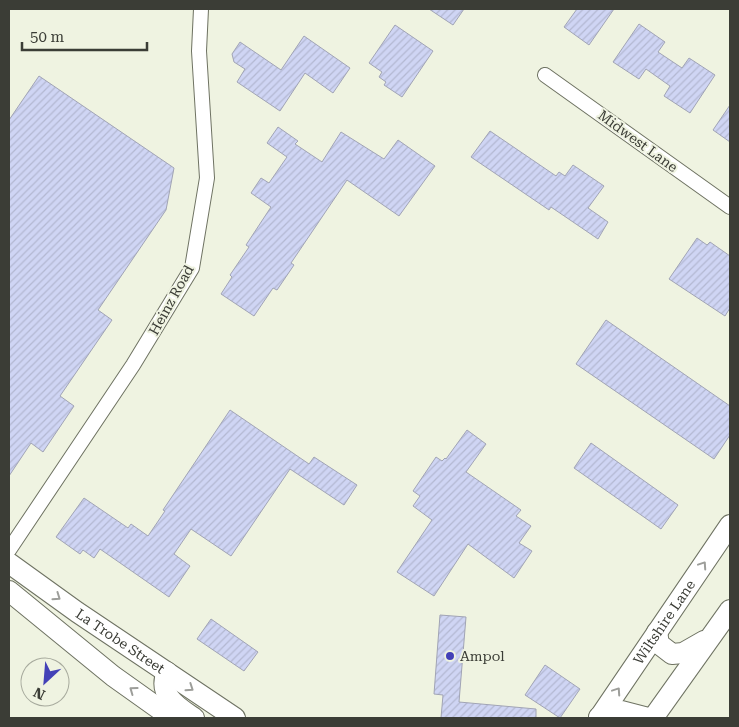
<svg xmlns="http://www.w3.org/2000/svg" width="739" height="727" viewBox="0 0 739 727" font-family="'Roboto Serif',serif">
<defs>
<pattern id="building-hatch" width="6" height="6" patternUnits="userSpaceOnUse" patternTransform="scale(1.25)"><rect width="6" height="6" fill="#cfd5f4"/><path d="M-1 1l2-2M0 6l6-6M5 7l2-2" fill="none" stroke="#b3b8d2"/></pattern>
</defs>
<rect width="100%" height="100%" fill="#eff3e1"/>
<!-- building -->
<path fill="url(#building-hatch)" stroke="#a1a4b5" d="M429,9H464L453,25Z
M577,9H614L589,45L564,27Z
M639,24L665,42L658,52L682,68L689,58L715,75L690,113L664,96L670,86L646,69L639,79L613,62Z
M395,25L433,51L402,97L384,85L386,82L379,77L382,72L369,63Z
M304,36L350,68L333,93L305,73L280,111L237,82L245,69L234,62L232,54L240,42L281,70Z
M39,76L174,168L166,210L98,310L112,320L60,396L74,406L43,452L31,443L9,476V120Z
M730,105V142L713,130Z
M278,127L298,141L295,144L322,162L341,132L384,159L398,140L435,166L399,216L347,180L291,263L294,265L277,290L273,288L254,316L221,294L232,277L230,275L249,247L246,245L271,207L251,193L261,178L269,183L287,157L267,143Z
M490,131L556,176L559,172L565,176L573,165L604,186L588,208L608,222L598,239L551,207L549,210L471,157Z
M697,238L707,245L710,242L730,256V308L725,316L669,279Z
M606,320L730,406V435L714,459L576,364Z
M230,410L309,464L314,457L357,485L344,505L290,469L231,556L191,529L174,554L190,566L169,597L100,549L94,558L83,550L80,554L56,537L84,498L128,528L131,524L148,536L165,511L163,510Z
M467,430L486,444L466,472L521,510L516,516L531,526L519,543L532,551L514,578L468,544L434,596L397,572L432,520L413,506L420,496L413,491L436,457L442,461L445,458L446,459Z
M591,443L678,505L661,529L574,468Z
M440,615L466,617L459,702L536,709V718H441L443,695L434,694Z
M211,619L258,652L244,671L197,639Z
M545,665L580,689L560,718L525,695Z"/>
<g fill="none" stroke-linecap="round" stroke-linejoin="round">
<defs>
<path id="street" d="M545,75L730,207
M9,550L133,365L192,268L207,178L199,51L201,9"/>
<g id="secondary">
<path id="s1" d="M9,563L77,612L235,718"/>
<path d="M9,591L113,676L172,718"/>
<path d="M657,632L659,644L672,654L683,653L704,641"/>
<path d="M167,672C157,695 178,707 194,718"/>
<path d="M599,717L621,711L648,718"/>
<path id="s2" d="M599,718L730,525"/>
<path d="M653,718L730,610"/>
</g>
</defs>
<!-- street casing -->
<use href="#street" stroke="#6e7262" stroke-width="16"/>
<!-- secondary casing -->
<use href="#secondary" stroke="#6e7262" stroke-width="22"/>
<!-- street -->
<use href="#street" stroke="#fff" stroke-width="14"/>
<!-- secondary -->
<use href="#secondary" stroke="#fff" stroke-width="20"/>
</g>
<!-- one-way arrows -->
<defs><path id="oneway-chevron" d="M-2-3.5L2.5 0L-2 3.5" fill="none" stroke-width="1.6" stroke-linecap="round" stroke-linejoin="round" transform="scale(1.25)"/></defs>
<g stroke="#9d9e9a">
<use href="#oneway-chevron" transform="translate(703 565) rotate(-56)"/>
<use href="#oneway-chevron" transform="translate(57 597) rotate(35)"/>
<use href="#oneway-chevron" transform="translate(190 688) rotate(34)"/>
<use href="#oneway-chevron" transform="translate(133 690) rotate(-144)"/>
<use href="#oneway-chevron" transform="translate(617 691) rotate(-56)"/>
</g>
<!-- markers -->
<circle fill="#4341b7" stroke="#eff3e1" stroke-width="2" cx="450" cy="656" r="5"/>
<g text-anchor="middle" stroke-width="4" stroke-linejoin="round" paint-order="stroke">
<!-- street labels -->
<g font-size="14" fill="#3b3d36" stroke="#eff3e1">
<text transform="translate(638 141) rotate(36)" y="5">Midwest Lane</text>
<text transform="translate(171 300) rotate(-61)" y="5">Heinz Road</text>
<text dy="5" stroke="none"><textPath href="#s2" startOffset="116">Wiltshire Lane</textPath></text>
<text dy="5" stroke="none"><textPath href="#s1" startOffset="136">La Trobe Street</textPath></text>
</g>
<!-- poi labels -->
<g font-size="14" fill="#3b3d36" stroke="#eff3e1" text-anchor="start">
<text x="460" y="661">Ampol</text>
</g>
</g>
<!-- border -->
<rect width="739" height="727" fill="none" stroke="#3b3d36" stroke-width="20"/>
<!-- north arrow -->
<g transform="translate(45 682) rotate(206)"><circle r="24" fill="#eff3e1" stroke="#a7aa9d"/>
<path d="M0-4L9 19L0 12L-9 19Z" fill="#4341b7"/>
<text y="-8" font-size="14" font-weight="bold" text-anchor="middle" fill="#3b3d36">N</text>
</g>
<!-- scale -->
<path d="M22 42v8h125v-8" fill="none" stroke="#3b3d36" stroke-width="2.5"/>
<text x="30" y="42" font-size="15" fill="#3b3d36" stroke="#eff3e1" stroke-width="4" paint-order="stroke">50 m</text>
</svg>
